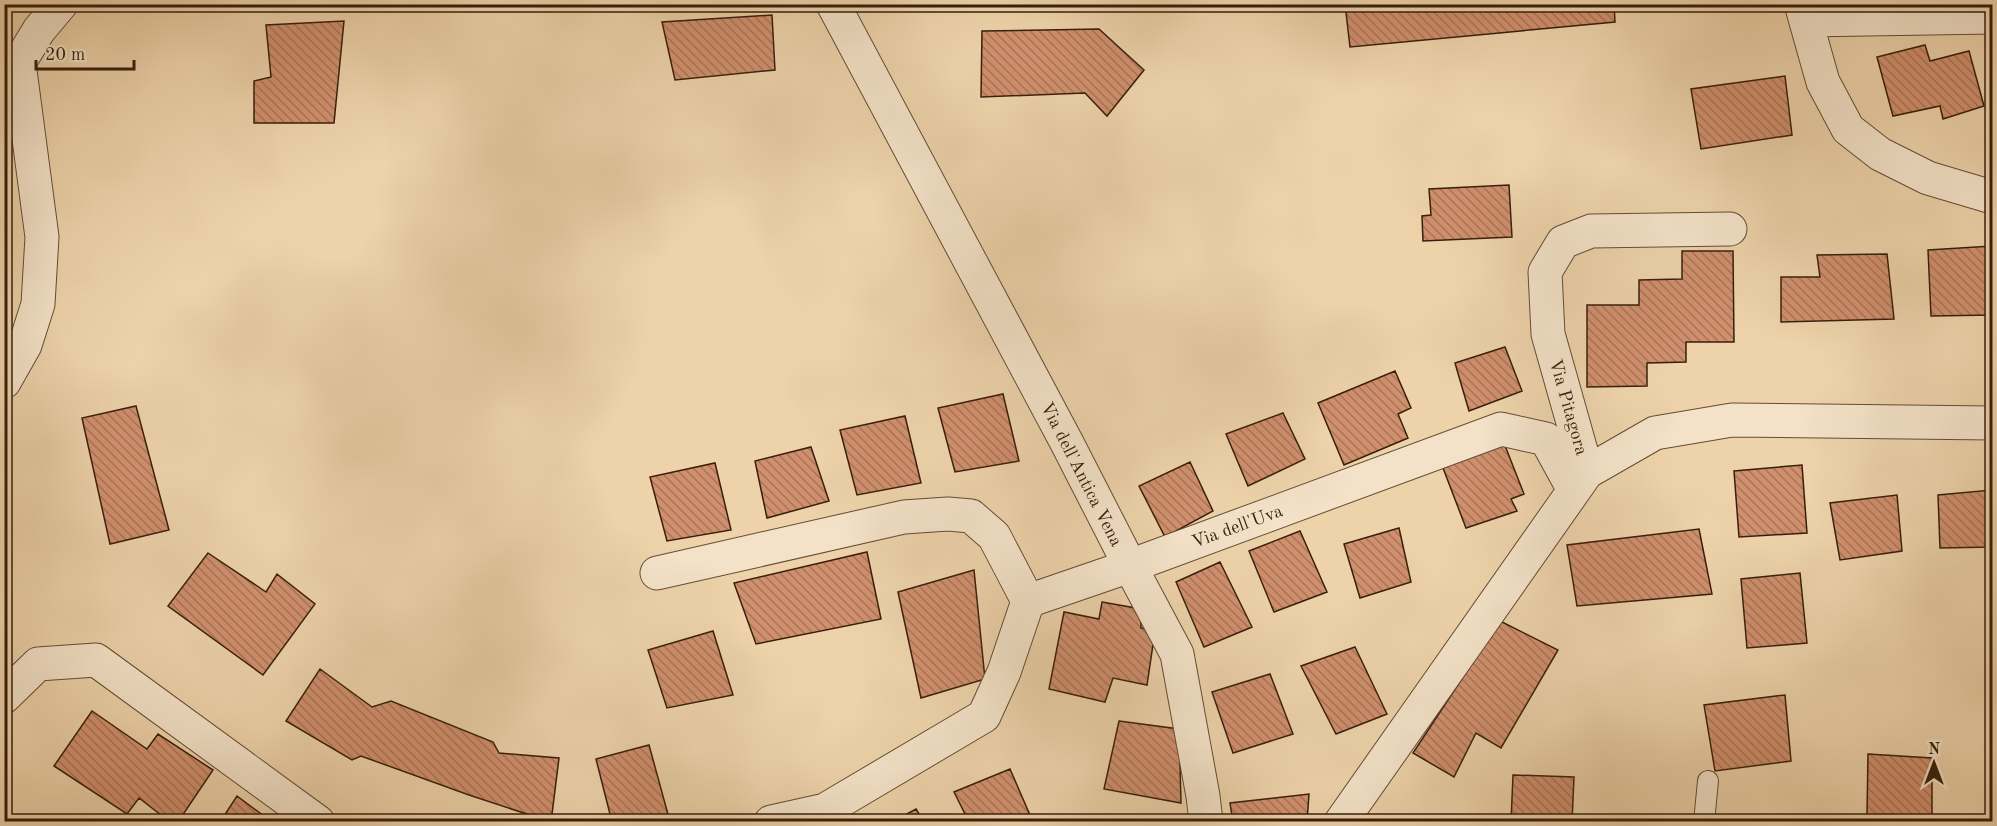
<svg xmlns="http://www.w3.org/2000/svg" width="1997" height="826" viewBox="0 0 1997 826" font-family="'Old Standard TT',serif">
<defs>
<pattern id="building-back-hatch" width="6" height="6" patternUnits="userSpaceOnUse" patternTransform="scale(1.5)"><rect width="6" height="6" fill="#d08f6d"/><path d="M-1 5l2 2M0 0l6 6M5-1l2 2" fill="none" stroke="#aa7458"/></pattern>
</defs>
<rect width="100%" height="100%" fill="#edd2aa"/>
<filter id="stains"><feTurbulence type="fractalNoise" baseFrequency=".00333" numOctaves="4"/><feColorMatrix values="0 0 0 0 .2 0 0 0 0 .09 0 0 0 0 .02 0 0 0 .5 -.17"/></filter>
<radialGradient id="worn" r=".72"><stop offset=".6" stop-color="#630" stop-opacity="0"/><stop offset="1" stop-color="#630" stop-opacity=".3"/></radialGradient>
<!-- building -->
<path fill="url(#building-back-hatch)" stroke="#371f0b" stroke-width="1.5" d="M1345,4H1491L1492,8L1522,4H1614L1615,22L1350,47Z
M772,15L775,70L675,80L662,22Z
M344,21L334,123H254V81L271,77L266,25Z
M1099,29L1144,70L1107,116L1085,93L981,97L982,31Z
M1925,45L1930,61L1969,51L1984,106L1943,119L1940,106L1893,116L1877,57Z
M1785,76L1792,135L1701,149L1691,89Z
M1509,185L1512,237L1423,241L1422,216L1431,215L1429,189Z
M1992,246V315L1931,316L1928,250Z
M1682,251H1733L1734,342H1686V362L1647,363V386L1587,387V305H1639V280L1682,279Z
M1887,254L1894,319L1781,322V277H1820L1817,255Z
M1505,347L1522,391L1469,411L1455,363Z
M1395,371L1411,408L1398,414L1408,438L1344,465L1318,403Z
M1003,394L1019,461L955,472L938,408Z
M136,406L169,530L110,544L82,418Z
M1283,413L1305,459L1248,486L1226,434Z
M905,416L921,483L857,495L840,430Z
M1504,443L1524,494L1511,499L1517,511L1466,528L1443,468Z
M811,447L829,501L767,518L755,461Z
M1190,462L1213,511L1165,537L1139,486Z
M715,463L731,530L667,541L650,477Z
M1802,465L1807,533L1739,537L1734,471Z
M1992,490V547L1940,548L1938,495Z
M1897,495L1902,551L1840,560L1830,503Z
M1399,528L1411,582L1360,598L1344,544Z
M1699,529L1712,594L1577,606L1567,545Z
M1300,531L1327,592L1274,612L1249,551Z
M867,552L881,619L756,644L734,583Z
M208,553L266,592L277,574L315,604L263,675L168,606Z
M1220,562L1252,627L1204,647L1176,582Z
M974,570L985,679L921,698L898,592Z
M1800,573L1807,643L1747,648L1741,579Z
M1102,602L1141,609V628L1155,631L1147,685L1113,678L1105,702L1049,689L1064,612L1099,619Z
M1500,621L1558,650L1501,748L1476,733L1454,777L1413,753Z
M713,631L733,695L667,708L648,650Z
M1355,647L1387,714L1336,734L1301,666Z
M320,669L372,707L391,701L493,742L499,753L559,758L551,822L469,795L361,756L352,760L286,721Z
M1270,674L1293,734L1233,753L1212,692Z
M1785,695L1791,761L1715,771L1704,705Z
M92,711L147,749L158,734L213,770L178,822H170L139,798L127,814L54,766Z
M1119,721L1179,729L1181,803L1104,789Z
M649,745L669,818L651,822H612L596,759Z
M1868,754L1932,758V820L1867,816Z
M1010,769L1033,822H969L954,792Z
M1513,775L1574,777L1572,822H1511Z
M1309,794L1307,822H1233L1230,803Z
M237,796L272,822H220Z
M916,809L924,822H892Z"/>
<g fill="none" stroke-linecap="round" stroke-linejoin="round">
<defs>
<path id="service" d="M1704,822L1708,781"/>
<path id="minor" d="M1801,4L1823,82L1848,129L1880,154L1928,178L1992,197
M1806,20L1992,17
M4,382L25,345L38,304L42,237L19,63L39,30L61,4
M1587,472L1548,334L1545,272L1563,242L1591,231L1730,229
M657,573L904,517L948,514L971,516L994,536L1028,601
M4,697L38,664L96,660L318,822
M771,822L825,810
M823,822L825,810L984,716L1004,672L1028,601L1130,566L1067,443L833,4
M1206,822L1203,796L1177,654L1130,566L1501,429L1546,439L1574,490
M1341,822L1587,472L1655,433L1732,420L1992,423"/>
</defs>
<!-- service casing -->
<use href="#service" stroke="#644c33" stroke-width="22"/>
<!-- minor casing -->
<use href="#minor" stroke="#644c33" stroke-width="35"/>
<!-- service -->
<use href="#service" stroke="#f3e2c8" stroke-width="20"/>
<!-- minor -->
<use href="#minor" stroke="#f3e2c8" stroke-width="33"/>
</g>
<g text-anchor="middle" stroke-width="5" stroke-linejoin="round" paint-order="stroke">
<!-- street labels -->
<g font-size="18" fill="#371f0b" stroke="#f3e2c8">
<text transform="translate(1569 407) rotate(74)" y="6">Via Pitagora</text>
<text transform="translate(1082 474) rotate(63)" y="6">Via dell'Antica Vena</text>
<text transform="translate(1237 526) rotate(-20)" y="6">Via dell'Uva</text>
</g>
</g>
<!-- margin -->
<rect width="1997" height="826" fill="none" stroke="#edd2aa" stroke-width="24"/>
<rect x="6" y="6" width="1985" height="814" fill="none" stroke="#371f0b" stroke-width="3"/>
<rect x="12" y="12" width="1973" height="802" fill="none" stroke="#371f0b" stroke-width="1.5"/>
<!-- north arrow -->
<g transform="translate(1934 763)" stroke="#f3e2c8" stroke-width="4.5" paint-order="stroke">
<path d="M0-4.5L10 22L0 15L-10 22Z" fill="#371f0b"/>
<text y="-9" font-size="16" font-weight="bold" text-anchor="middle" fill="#371f0b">N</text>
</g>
<!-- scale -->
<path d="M36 60v9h98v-9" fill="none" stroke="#371f0b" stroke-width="3"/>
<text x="45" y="60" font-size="18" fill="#371f0b" stroke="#f3e2c8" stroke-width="4.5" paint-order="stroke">20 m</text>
<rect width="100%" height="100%" filter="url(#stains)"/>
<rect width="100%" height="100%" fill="url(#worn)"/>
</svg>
